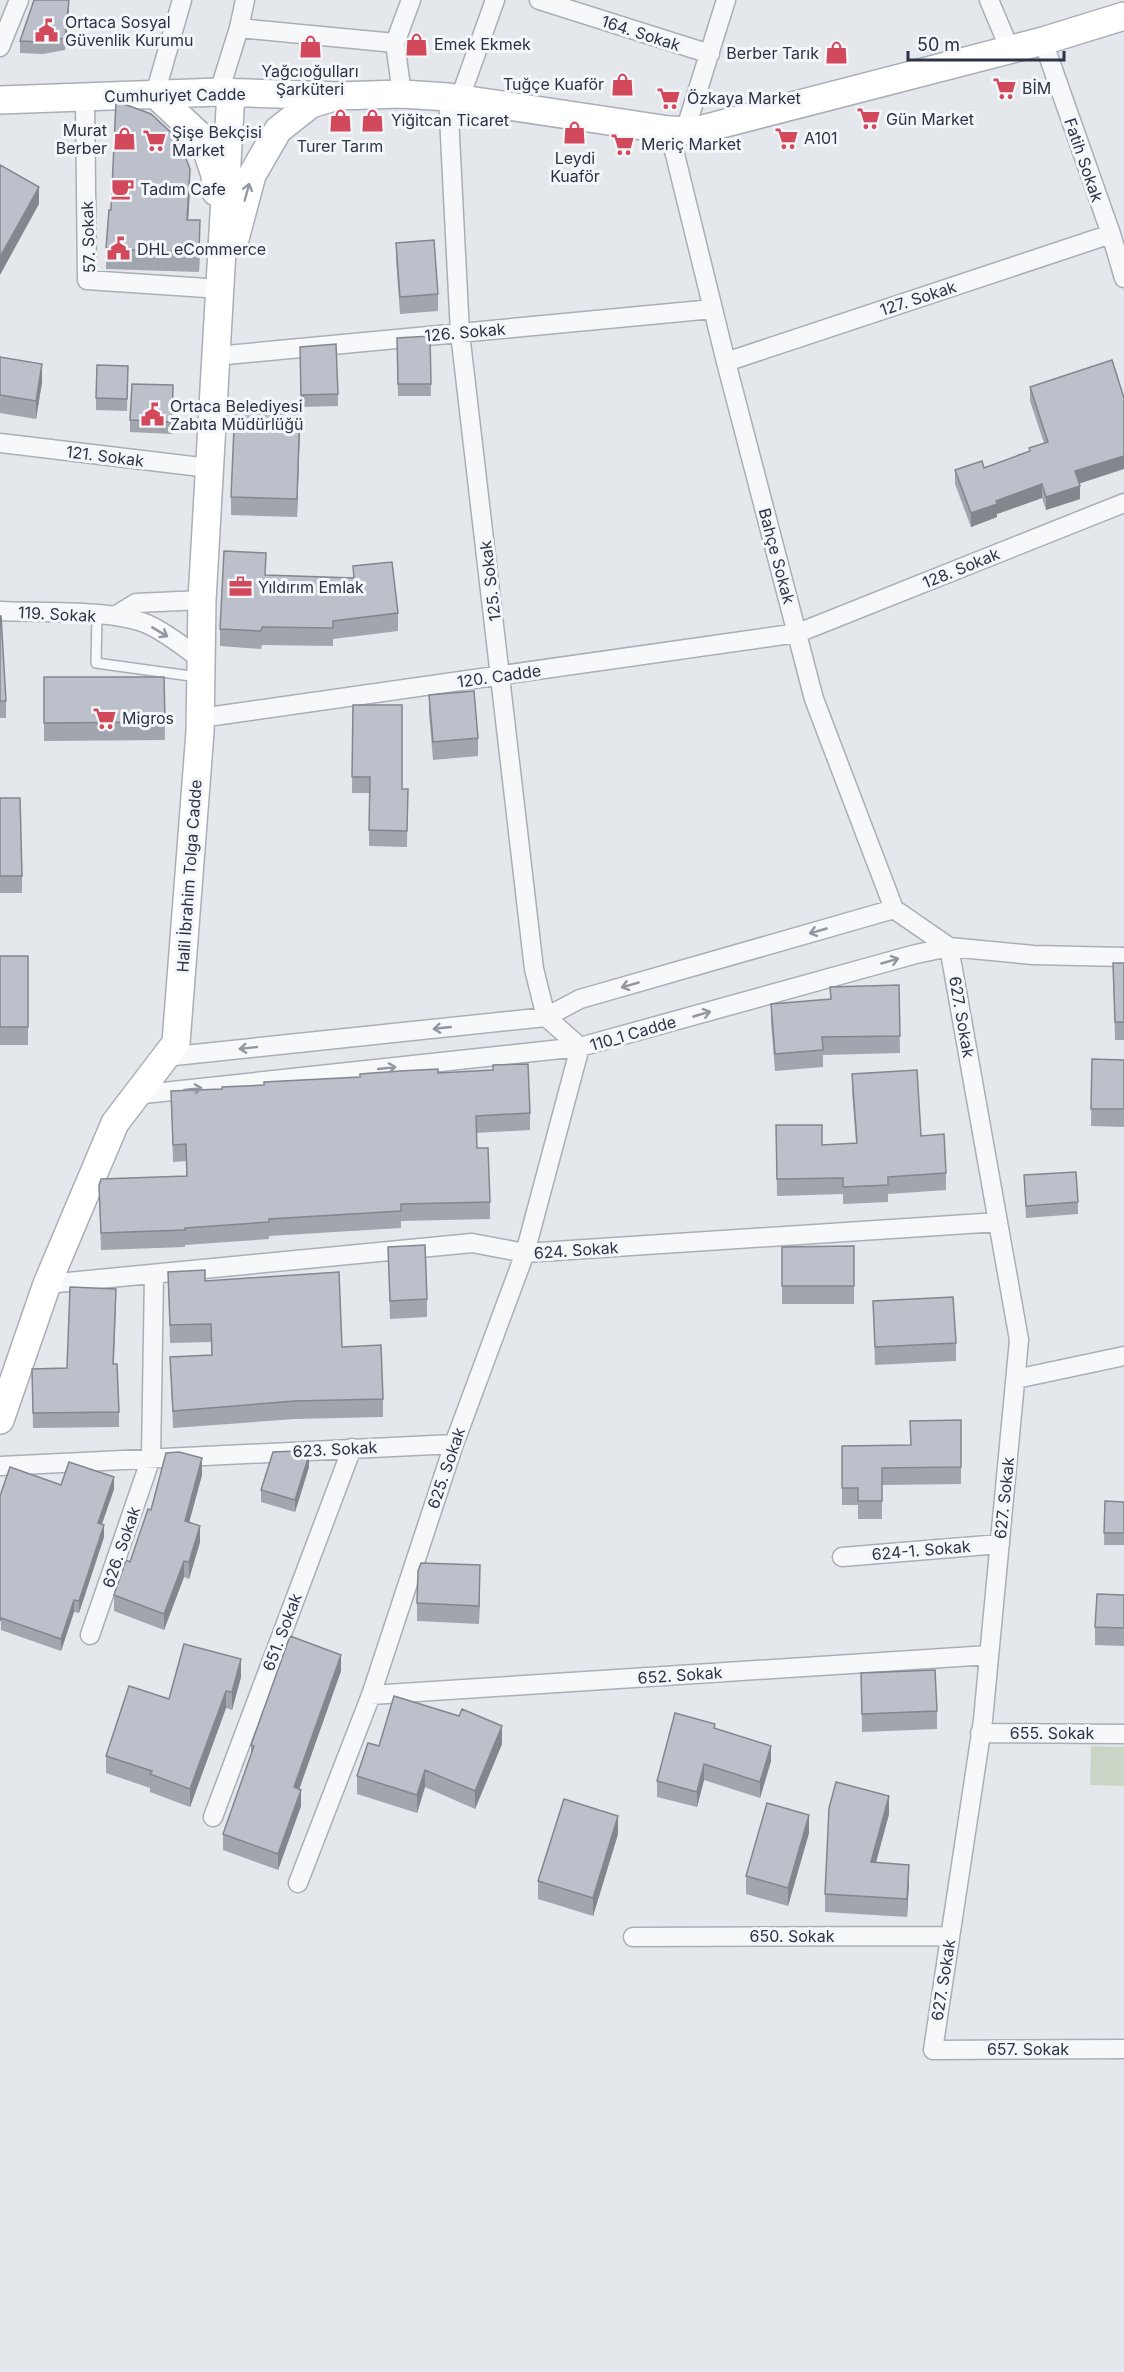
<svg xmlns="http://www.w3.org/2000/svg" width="1124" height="2372" viewBox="0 0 1124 2372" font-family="Inter,sans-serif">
<rect width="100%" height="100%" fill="#e4e7ec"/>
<!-- green -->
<path fill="#c9d6c5" d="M1091,1746L1124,1747V1786L1090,1785Z"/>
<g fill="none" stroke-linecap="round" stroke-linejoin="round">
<defs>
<path id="lane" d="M97,615L96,663L198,677"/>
<path id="street" d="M539,0L710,54
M989,0L1010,50
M239,28L395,43
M1043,41L1111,234L1124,278
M0,47L19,0
M219,92L239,28L245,0
M155,94L182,0
M402,94L395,43L411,0
M85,97L87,280L221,289
M460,98L495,0
M669,130L726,362L814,699L894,909L949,947
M685,131L726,0
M216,356L713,309
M726,362L1111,234
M0,443L209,468
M0,611C40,613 111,609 147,624C166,632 183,647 201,659
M115,616L136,603L202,600
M200,718L798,633L1124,503
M949,947L1019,1340L983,1720L933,2050L1124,2049
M165,1057L546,1017L580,999L894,909
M135,1095L580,1047L916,954L949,947L1033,955L1124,957
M47,1284L472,1243L525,1253L998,1222
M1016,1379L1124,1356
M0,1466L454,1444
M842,1557L1000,1544
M90,1635L151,1458L154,1275
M371,1695L989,1655
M980,1733L1124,1734
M213,1817L352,1448
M298,1883L371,1695L454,1444L525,1253L580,1047L546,1017L534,969L460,333L448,97
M633,1937L950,1936"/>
<path id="secondary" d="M155,94L203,139L215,175L216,192
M0,100L219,92L338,96L402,94L448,97L669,130L695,131L1043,41L1124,16
M235,239L252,175L278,130L311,104L331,98
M0,1420L47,1284L115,1123L176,1043L200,732L202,600L231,92"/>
</defs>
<!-- lane casing -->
<use href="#lane" stroke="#a9aeb7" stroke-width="12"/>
<!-- street casing -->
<use href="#street" stroke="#a9aeb7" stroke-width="21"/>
<!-- secondary casing -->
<use href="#secondary" stroke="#a9aeb7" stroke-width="30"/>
<!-- lane -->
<use href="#lane" stroke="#f7f8fa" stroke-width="9"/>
<!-- street -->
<use href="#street" stroke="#f7f8fa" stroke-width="18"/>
<!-- secondary -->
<use href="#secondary" stroke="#fff" stroke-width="27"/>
</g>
<!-- wall -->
<path fill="#a1a5ae" d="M69,12L65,50L43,54L20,53V41Z
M190,189L188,220L200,240L199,272L106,269V249Z
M396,243L438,294V311L400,314L396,260Z
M430,336L431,396H398L397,338Z
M0,357L42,382L36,419L0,413Z
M300,359L338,394V406L301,407Z
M128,366L127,411L96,410V398Z
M1030,387L1079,483L1080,499L1046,510L1042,498L997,514V517L971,527L955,484V470L984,468L1029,451V448L1044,443L1030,401Z
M173,397L172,434L130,432V420Z
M300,425L297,517L231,515V497Z
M353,566L398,613V631L333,639V646L262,645L261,649L220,646V629L266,575L353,578Z
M0,616L6,701V718H0Z
M44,677H164L165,740L44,741Z
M429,695L478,738V756L433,760L429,713Z
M353,705L402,789H408L407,847L369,846V793H352Z
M0,798L22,876V893H0Z
M0,956H28V1045H0Z
M1113,963H1124V1040H1115Z
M899,985L900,1053L823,1055V1067L775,1071L771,1022V1004L830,999Z
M1092,1059L1124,1060V1127L1091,1126Z
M438,1073L530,1113V1130L476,1133L477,1148L490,1202V1219L401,1221V1228L269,1236V1239L185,1245V1247L101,1250L99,1185L186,1176V1161L173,1162L171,1091L222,1089L264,1085Z
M852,1074L921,1136L946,1173V1190L888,1194V1202L843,1204V1194L777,1196L776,1125L822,1145L856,1143L852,1091Z
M1024,1175L1078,1202V1214L1026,1218Z
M854,1246V1304H782V1247Z
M388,1247L427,1299V1317L390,1319Z
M168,1272L205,1281L342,1347L383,1399V1417L295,1419L173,1428L170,1357L211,1355V1342L170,1343Z
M873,1301L956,1343V1361L875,1365Z
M116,1303L114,1364L119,1412V1427L33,1428L32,1369L67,1368Z
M961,1420V1484L882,1485V1519H858V1505H842V1446L911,1445Z
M309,1467L295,1512L261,1502V1490Z
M202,1475L189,1523L200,1542L189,1579L184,1577L164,1630L114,1611V1595L130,1562L151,1510Z
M61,1485L114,1489L102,1524L104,1537L79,1613L74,1612L61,1651L1,1630L0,1496Z
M1105,1501L1124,1502V1545H1104Z
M480,1583L479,1624L417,1621V1603Z
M1124,1595V1646L1095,1645V1627Z
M341,1671L299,1789L301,1806L278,1870L223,1850V1834L251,1754V1745Z
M861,1673L937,1711V1729L862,1732Z
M241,1677L232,1710L226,1708L190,1807L150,1792V1788L106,1773V1756L169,1699Z
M715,1728L771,1761L760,1798L704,1780L697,1807L657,1797V1781Z
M502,1744L475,1809L425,1787L417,1813L357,1794V1776L379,1746Z
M889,1814L876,1863L909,1882L907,1917L825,1912V1894Z
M809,1833L788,1906L746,1894V1876Z
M618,1834L593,1916L538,1899V1881Z"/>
<!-- shaded-wall -->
<path fill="#83868d" d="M69,0V12L65,50V38Z
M190,169V189L187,239V220Z
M39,187V204L0,275V257Z
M200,220V240L199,272V252Z
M42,364V382L36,419V401Z
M300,407V425L297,517V499Z
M1124,456V469L1075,485V471Z
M1042,484V498L997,514V517L971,527V513L996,501Z
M1080,486V499L1046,510V497Z
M309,1455V1467L295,1512V1500Z
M202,1458V1475L185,1537V1521Z
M114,1477V1489L98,1535V1523Z
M104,1525V1537L79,1613V1601Z
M200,1526V1542L189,1579V1562Z
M184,1561V1577L164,1630V1614Z
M480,1565V1583L479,1624V1606Z
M74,1600V1612L61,1651V1639Z
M341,1655V1671L294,1804V1787Z
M241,1659V1677L232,1710V1692Z
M226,1691V1708L190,1807V1789Z
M502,1726V1744L475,1809V1791Z
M771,1746V1761L760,1798V1782Z
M704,1764V1780L697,1807V1792Z
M425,1770V1787L417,1813V1795Z
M301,1790V1806L278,1870V1854Z
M889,1796V1814L871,1880V1862Z
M809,1815V1833L788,1906V1888Z
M618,1816V1834L593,1916V1898Z
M909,1865V1882L907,1917V1899Z"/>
<!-- building -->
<path fill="#bbc0ca" stroke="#83868d" stroke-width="1.5" d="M34,0H69L65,38L43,42L20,41Z
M116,101L151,114L179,140L190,169L187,220H200L199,252L106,249L109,210H111Z
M0,165L39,187L0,257Z
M434,240L438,294L400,297L396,243Z
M430,336L431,384H398L397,338Z
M336,344L338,394L301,395L300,347Z
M0,357L42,364L36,401L0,395Z
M1112,360L1124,398V456L1075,471L1080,486L1046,497L1042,484L996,501L997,504L971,513L955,470L982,461L984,468L1030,451L1029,448L1048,442L1030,387Z
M97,365L128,366L127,399L96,398Z
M132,384L173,385L172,422L130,420Z
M235,405L300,407L297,499L231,497Z
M224,551L266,553L265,575L354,578L353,566L392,562L398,613L333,621V628L262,627L261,631L220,629Z
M0,616H1L6,701H0Z
M44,677H164L165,722L44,723Z
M474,691L478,738L433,742L429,695Z
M353,705H402V789H408L407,831L369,830L370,777H352Z
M0,798H20L22,876H0Z
M0,956H28V1027H0Z
M1113,963H1124V1022H1115Z
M899,985L900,1036L822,1037L823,1050L775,1054L771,1004L831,999L830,987Z
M1092,1059L1124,1060V1109H1091Z
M528,1064L530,1113L476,1116L477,1148H488L490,1202L401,1204V1211L269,1219V1222L185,1228V1230L101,1233L99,1185L101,1179L187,1176L186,1144L173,1145L171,1091L222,1089V1087L264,1085V1082L360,1077V1074L400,1071L438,1069V1073L493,1070V1065Z
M917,1070L921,1136L944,1134L946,1173L888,1177V1185L843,1187V1178L777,1179L776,1125H822V1145L857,1143L852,1074Z
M1076,1172L1078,1202L1026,1206L1024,1175Z
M425,1245L427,1299L390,1301L388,1247Z
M854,1246V1286H782V1247Z
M205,1270V1281L339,1272L342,1347L381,1345L383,1399L295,1401L173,1411L170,1357L212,1355L211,1324L170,1325L168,1272Z
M70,1287L116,1289L113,1364H117L119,1412L33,1413L32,1369L67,1368Z
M953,1297L956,1343L875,1347L873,1301Z
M961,1420V1467L882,1468V1501H858V1488H842V1446L911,1445L910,1421Z
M297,1451L309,1455L295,1500L261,1490L273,1452Z
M179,1452L202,1458L185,1521L200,1526L189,1562L184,1561L164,1614L114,1595L126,1560L130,1562L148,1509L151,1510L166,1453Z
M69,1462L114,1477L98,1523L104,1525L79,1601L74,1600L61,1639L1,1618L0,1621V1496L10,1467L61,1485Z
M1105,1501L1124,1502V1533H1104Z
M421,1563L480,1565L479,1606L417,1603L418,1571Z
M1097,1594L1124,1595V1628L1095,1627Z
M290,1636L341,1655L294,1787L301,1790L278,1854L223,1834L254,1746L251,1745Z
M184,1644L241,1659L232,1692L226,1691L190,1789L150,1774L152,1771L106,1756L129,1686L169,1699Z
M935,1670L937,1711L862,1714L861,1673Z
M394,1696L459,1716L462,1709L502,1726L475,1791L425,1770L417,1795L357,1776L368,1743L379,1746Z
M675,1713L715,1724L714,1728L771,1746L760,1782L704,1764L697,1792L657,1781Z
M836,1782L889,1796L871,1862L909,1865L907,1899L825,1894L829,1808Z
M564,1799L618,1816L593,1898L538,1881Z
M767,1803L809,1815L788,1888L746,1876Z"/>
<!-- one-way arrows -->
<defs><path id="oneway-shaft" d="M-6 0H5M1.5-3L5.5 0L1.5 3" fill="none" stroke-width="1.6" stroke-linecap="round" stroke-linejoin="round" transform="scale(1.5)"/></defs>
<use stroke="#959aa2" href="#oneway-shaft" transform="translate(247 192) rotate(-75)"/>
<g stroke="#9196a0">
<use href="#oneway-shaft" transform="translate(160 632) rotate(31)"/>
<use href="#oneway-shaft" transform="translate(818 931) rotate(164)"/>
<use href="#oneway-shaft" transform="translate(890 961) rotate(-16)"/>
<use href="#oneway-shaft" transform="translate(630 985) rotate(164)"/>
<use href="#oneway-shaft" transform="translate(702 1014) rotate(-16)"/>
<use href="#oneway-shaft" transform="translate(442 1028) rotate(174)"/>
<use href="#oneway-shaft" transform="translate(248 1048) rotate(174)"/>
<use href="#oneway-shaft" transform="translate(387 1068) rotate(-6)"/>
<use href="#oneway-shaft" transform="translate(193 1089) rotate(-6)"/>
</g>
<!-- icons -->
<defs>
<symbol id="civic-bare" viewBox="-9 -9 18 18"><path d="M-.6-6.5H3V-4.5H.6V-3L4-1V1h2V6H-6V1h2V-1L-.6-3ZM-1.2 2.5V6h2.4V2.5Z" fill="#d1495b" stroke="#f4f6f9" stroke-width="2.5" paint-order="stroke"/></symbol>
<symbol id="shop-bare" viewBox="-9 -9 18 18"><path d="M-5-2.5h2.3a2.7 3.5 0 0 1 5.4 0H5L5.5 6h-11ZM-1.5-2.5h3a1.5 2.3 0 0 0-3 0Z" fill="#d1495b" stroke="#f4f6f9" stroke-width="2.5" paint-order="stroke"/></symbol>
<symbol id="supermarket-bare" viewBox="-9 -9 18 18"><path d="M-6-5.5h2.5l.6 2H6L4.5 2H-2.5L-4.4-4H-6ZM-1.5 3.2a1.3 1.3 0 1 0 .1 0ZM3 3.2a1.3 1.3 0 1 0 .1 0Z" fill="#d1495b" stroke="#f4f6f9" stroke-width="2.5" paint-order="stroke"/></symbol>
<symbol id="cafe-bare" viewBox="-9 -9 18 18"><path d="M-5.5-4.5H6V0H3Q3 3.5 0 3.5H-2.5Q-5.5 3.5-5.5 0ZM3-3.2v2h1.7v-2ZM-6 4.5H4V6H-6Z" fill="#d1495b" stroke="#f4f6f9" stroke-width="2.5" paint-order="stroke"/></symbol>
<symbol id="office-bare" viewBox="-9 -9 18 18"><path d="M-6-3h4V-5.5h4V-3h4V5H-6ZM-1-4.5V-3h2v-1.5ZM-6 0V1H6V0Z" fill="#d1495b" stroke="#f4f6f9" stroke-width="2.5" paint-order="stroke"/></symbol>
</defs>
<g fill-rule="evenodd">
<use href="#civic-bare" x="30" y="14" width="33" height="33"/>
<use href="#shop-bare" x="400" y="28" width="33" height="33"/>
<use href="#shop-bare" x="294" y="30" width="33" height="33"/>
<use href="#shop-bare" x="820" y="36" width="33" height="33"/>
<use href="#shop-bare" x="606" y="68" width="33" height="33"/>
<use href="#supermarket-bare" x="988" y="72" width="33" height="33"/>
<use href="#supermarket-bare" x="652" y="82" width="33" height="33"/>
<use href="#supermarket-bare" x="852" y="102" width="33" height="33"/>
<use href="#shop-bare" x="356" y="104" width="33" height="33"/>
<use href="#shop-bare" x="324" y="104" width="33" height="33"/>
<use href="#shop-bare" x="558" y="116" width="33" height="33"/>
<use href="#supermarket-bare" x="770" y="122" width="33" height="33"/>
<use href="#shop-bare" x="108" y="122" width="33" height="33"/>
<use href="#supermarket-bare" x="138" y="124" width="33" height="33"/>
<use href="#supermarket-bare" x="606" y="128" width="33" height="33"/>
<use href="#cafe-bare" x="106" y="172" width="33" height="33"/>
<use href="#civic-bare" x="102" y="232" width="33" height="33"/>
<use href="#civic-bare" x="136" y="398" width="33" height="33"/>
<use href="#office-bare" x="224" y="570" width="33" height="33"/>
<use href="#supermarket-bare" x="88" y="702" width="33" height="33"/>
</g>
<g text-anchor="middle" stroke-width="6" stroke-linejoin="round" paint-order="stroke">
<!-- poi labels -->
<g font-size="16" fill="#2b3445" stroke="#f4f6f9" text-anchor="start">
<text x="65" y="28">Ortaca Sosyal<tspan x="65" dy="18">Güvenlik Kurumu</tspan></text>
<text x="434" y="50">Emek Ekmek</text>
<text x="819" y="59" text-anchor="end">Berber Tarık</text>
<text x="310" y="77" text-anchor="middle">Yağcıoğulları<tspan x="310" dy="18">Şarküteri</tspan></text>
<text x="604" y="90" text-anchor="end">Tuğçe Kuaför</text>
<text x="1022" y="94">BİM</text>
<text x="687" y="104">Özkaya Market</text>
<text x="886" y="125">Gün Market</text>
<text x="391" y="126">Yiğitcan Ticaret</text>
<text x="107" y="136" text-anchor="end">Murat<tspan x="107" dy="18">Berber</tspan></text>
<text x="172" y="138">Şişe Bekçisi<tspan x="172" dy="18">Market</tspan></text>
<text x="804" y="144">A101</text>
<text x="641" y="150">Meriç Market</text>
<text x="340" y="152" text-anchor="middle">Turer Tarım</text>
<text x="575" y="164" text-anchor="middle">Leydi<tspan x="575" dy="18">Kuaför</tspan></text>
<text x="140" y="195">Tadım Cafe</text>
<text x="137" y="255">DHL eCommerce</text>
<text x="170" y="412">Ortaca Belediyesi<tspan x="170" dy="18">Zabıta Müdürlüğü</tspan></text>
<text x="258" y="593">Yıldırım Emlak</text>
<text x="122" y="724">Migros</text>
</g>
<!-- street labels -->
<g font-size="16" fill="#2b3445" stroke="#f4f6f9">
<text transform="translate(641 33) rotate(18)" y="6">164. Sokak</text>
<text transform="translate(175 95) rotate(-1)" y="6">Cumhuriyet Cadde</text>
<text transform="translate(1084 160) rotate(71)" y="6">Fatih Sokak</text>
<text transform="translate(88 237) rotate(-92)" y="6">57. Sokak</text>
<text transform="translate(918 298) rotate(-18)" y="6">127. Sokak</text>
<text transform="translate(465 332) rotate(-5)" y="6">126. Sokak</text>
<text transform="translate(105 456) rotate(7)" y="6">121. Sokak</text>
<text transform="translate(777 556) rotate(75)" y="6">Bahçe Sokak</text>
<text transform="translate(961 568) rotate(-22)" y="6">128. Sokak</text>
<text transform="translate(490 581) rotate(-97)" y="6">125. Sokak</text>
<text transform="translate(57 614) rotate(3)" y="6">119. Sokak</text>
<text transform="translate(499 676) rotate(-8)" y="6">120. Cadde</text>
<text transform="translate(189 876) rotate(-86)" y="6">Halil İbrahim Tolga Cadde</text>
<text transform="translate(962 1017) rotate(80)" y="6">627. Sokak</text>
<text transform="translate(633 1033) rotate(-16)" y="6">110_1 Cadde</text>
<text transform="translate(576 1250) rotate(-4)" y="6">624. Sokak</text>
<text transform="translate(335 1449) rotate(-3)" y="6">623. Sokak</text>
<text transform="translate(446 1468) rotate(-71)" y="6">625. Sokak</text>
<text transform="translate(1004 1498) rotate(-84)" y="6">627. Sokak</text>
<text transform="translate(121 1547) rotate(-71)" y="6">626. Sokak</text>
<text transform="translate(921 1550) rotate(-5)" y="6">624-1. Sokak</text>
<text transform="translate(282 1632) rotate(-69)" y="6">651. Sokak</text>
<text transform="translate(680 1675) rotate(-4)" y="6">652. Sokak</text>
<text x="1052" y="1739">655. Sokak</text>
<text x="792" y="1942">650. Sokak</text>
<text transform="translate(943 1980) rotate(-81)" y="6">627. Sokak</text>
<text x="1028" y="2055">657. Sokak</text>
</g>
</g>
<!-- scale -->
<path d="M908 51v9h156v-9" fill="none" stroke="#2b3445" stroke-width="3"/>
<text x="917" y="51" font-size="18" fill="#2b3445" stroke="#f4f6f9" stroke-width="4.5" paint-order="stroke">50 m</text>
</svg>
